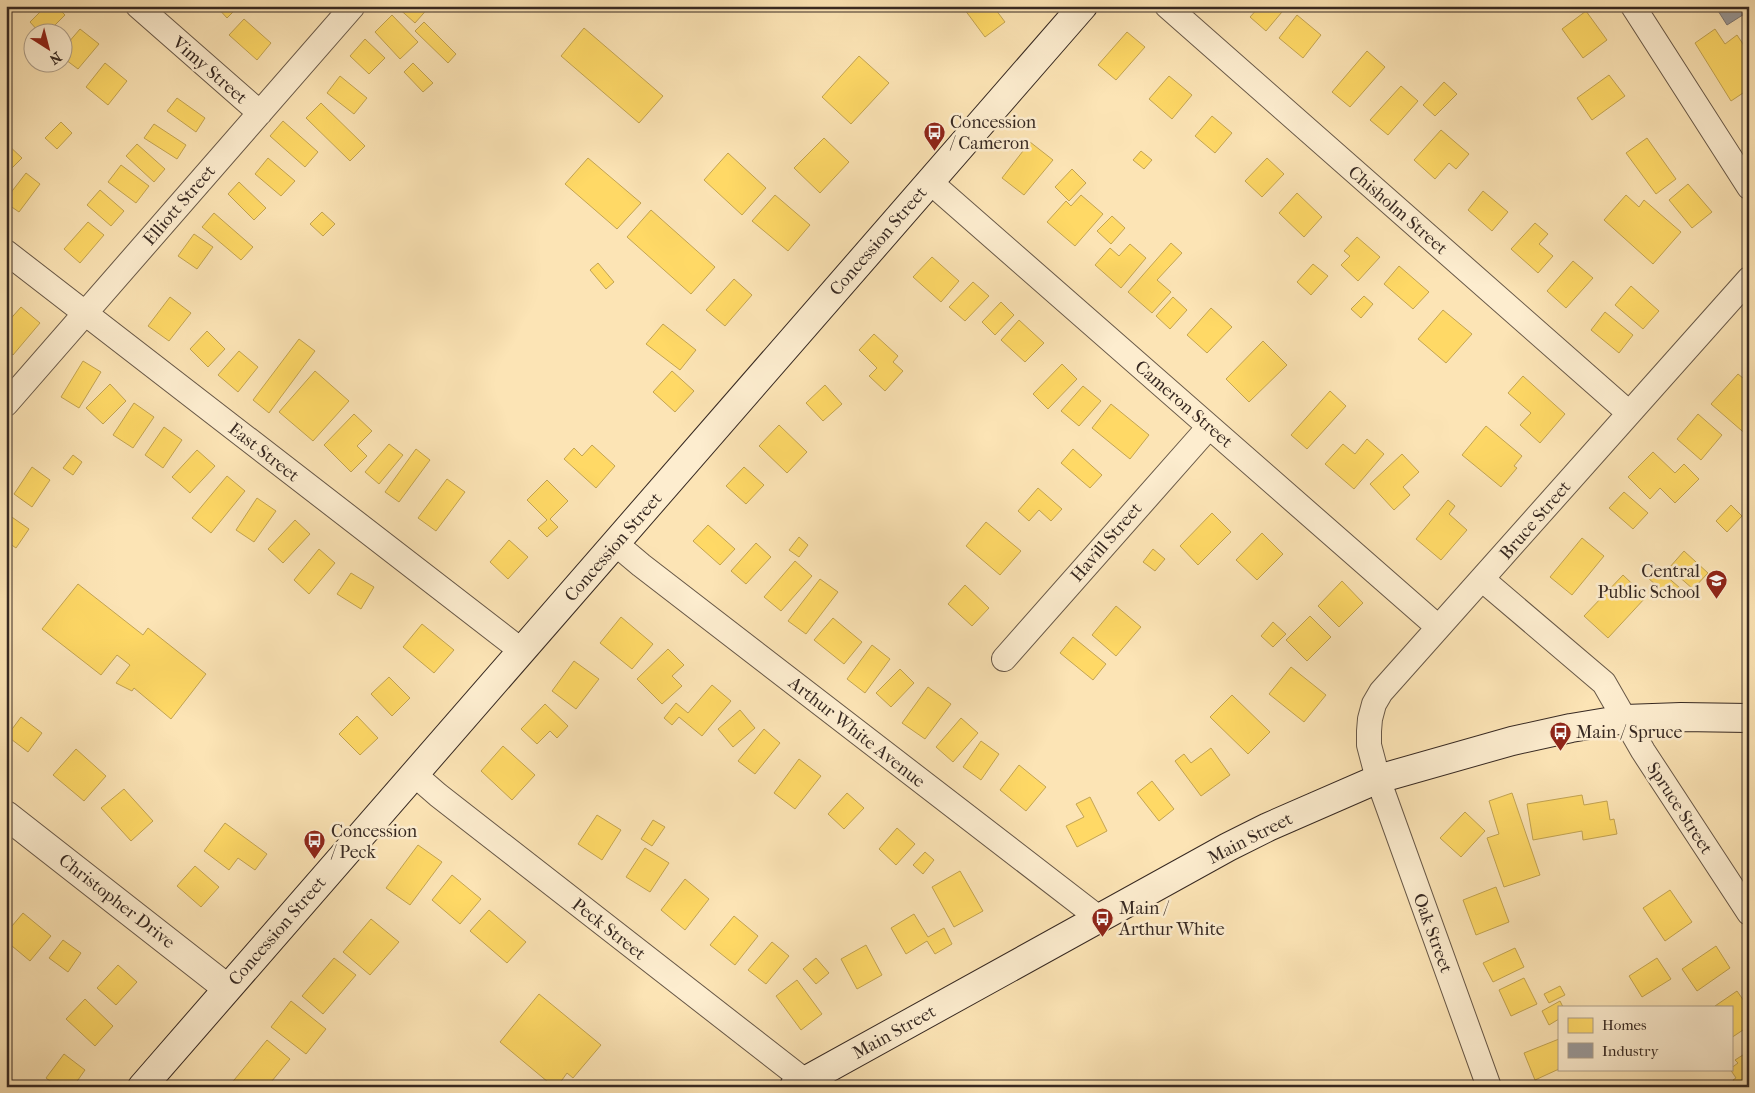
<svg xmlns="http://www.w3.org/2000/svg" width="1755" height="1093" viewBox="0 0 1755 1093" font-family="'IM FELL French Canon',serif">
<rect width="100%" height="100%" fill="#fce4b5"/>
<filter id="stains"><feTurbulence type="fractalNoise" baseFrequency=".004" numOctaves="4"/><feColorMatrix values="0 0 0 0 .2 0 0 0 0 .09 0 0 0 0 .02 0 0 0 .5 -.17"/></filter>
<radialGradient id="worn" r=".72"><stop offset=".6" stop-color="#630" stop-opacity="0"/><stop offset="1" stop-color="#630" stop-opacity=".3"/></radialGradient>
<!-- homes -->
<path fill="#ffd966" stroke="#c3a452" d="M46,6H56L65,15L48,32H39L30,22Z
M216,6H239L227,18Z
M396,6H430L415,23Z
M962,6H993L1005,22L985,37Z
M1260,6H1287L1266,31L1250,17Z
M1586,11L1607,40L1583,58L1562,29Z
M392,15L418,42L400,59L375,32Z
M1297,15L1321,35L1303,58L1279,38Z
M244,19L271,43L257,60L229,35Z
M424,22L456,54L448,63L415,31Z
M584,28L663,96L639,123L561,56Z
M80,29L99,44L78,69L62,57V50Z
M1715,29L1725,44L1737,35L1749,53V89L1731,101L1695,43Z
M1127,32L1145,47L1116,80L1098,65Z
M365,39L385,58L369,74L350,56Z
M1367,51L1385,67L1350,107L1332,92Z
M859,56L889,83L851,124L822,97Z
M105,63L127,81L108,105L86,87Z
M413,63L433,83L423,92L404,72Z
M1609,75L1625,96L1592,120L1577,98Z
M340,76L367,98L354,114L327,93Z
M1169,76L1192,95L1172,119L1149,99Z
M1444,82L1457,94L1435,116L1423,105Z
M1401,86L1418,101L1388,135L1370,120Z
M177,98L205,118L196,132L167,111Z
M321,103L365,146L350,161L306,118Z
M1212,116L1232,133L1215,153L1195,136Z
M283,121L318,152L305,167L270,136Z
M61,122L72,133L57,149L45,138Z
M154,124L186,145L177,159L144,138Z
M1441,130L1469,154L1456,169L1449,163L1435,179L1414,160Z
M824,138L849,162L820,193L794,168Z
M1647,138L1676,179L1656,194L1626,153Z
M1030,142L1053,160L1024,195L1002,178Z
M6,143L22,158L6,174Z
M137,144L165,169L154,182L126,156Z
M1141,151L1152,160L1144,169L1133,160Z
M728,153L766,188L742,215L704,180Z
M268,158L295,181L281,196L255,174Z
M588,158L641,203L617,229L565,184Z
M1267,158L1284,174L1262,197L1245,181Z
M121,165L149,186L136,203L108,182Z
M1072,169L1086,183L1069,201L1055,187Z
M26,173L40,184L19,212L6,203V199Z
M239,182L266,208L254,220L228,194Z
M1688,184L1712,212L1692,228L1669,200Z
M100,190L124,211L111,226L87,205Z
M1483,191L1508,212L1492,231L1468,210Z
M1297,193L1322,217L1304,237L1279,213Z
M775,195L810,225L788,251L752,221Z
M1081,195L1103,214L1075,246L1047,222L1066,201L1071,206Z
M1626,195L1639,207L1644,200L1681,232L1653,264L1604,220Z
M651,210L715,267L691,294L627,237Z
M322,212L335,224L323,236L310,224Z
M214,213L253,247L241,260L202,227Z
M1112,216L1125,228L1111,244L1097,231Z
M88,222L104,235L80,263L64,249Z
M1535,223L1548,234L1539,244L1553,256L1538,273L1511,249Z
M194,234L213,247L197,269L178,256Z
M1357,237L1380,257L1358,281L1341,265L1350,256L1344,251Z
M1171,243L1182,253L1157,280L1171,292L1152,313L1128,292Z
M1130,244L1146,258L1121,288L1095,265L1110,248L1119,256Z
M932,257L959,281L941,302L913,277Z
M1573,261L1593,278L1566,308L1547,291Z
M598,263L614,282L606,289L590,270Z
M1313,264L1328,276L1311,295L1297,282Z
M1399,266L1429,292L1413,309L1384,284Z
M734,279L752,295L725,326L706,310Z
M973,282L989,296L965,321L949,307Z
M1631,286L1659,311L1643,329L1615,305Z
M1364,296L1373,304L1361,318L1351,309Z
M170,297L191,313L169,341L148,326Z
M1173,297L1187,310L1170,329L1156,316Z
M1001,302L1014,315L995,335L982,322Z
M21,307L40,323L13,355L6,349V324Z
M1211,308L1232,327L1207,353L1187,335Z
M1443,310L1472,334L1446,363L1418,339Z
M1605,312L1633,335L1619,353L1591,330Z
M1019,320L1044,343L1025,362L1001,340Z
M663,324L696,350L680,370L646,344Z
M207,331L225,349L208,367L190,349Z
M874,334L898,356L893,362L903,371L885,391L869,376L877,368L859,350Z
M299,339L315,351L269,413L253,400Z
M1263,341L1287,365L1249,402L1226,379Z
M239,351L258,367L238,392L218,375Z
M83,361L101,372L79,408L61,397Z
M1062,364L1077,379L1048,409L1033,394Z
M315,371L349,401L313,441L279,412Z
M672,371L694,391L675,412L653,392Z
M1738,374L1749,383V437L1711,404Z
M1523,376L1565,414L1540,443L1520,425L1531,413L1508,393Z
M110,384L126,401L103,424L86,408Z
M825,385L842,404L823,421L806,403Z
M1083,386L1101,401L1079,426L1061,411Z
M1330,391L1346,406L1307,449L1291,435Z
M134,403L154,417L133,448L113,435Z
M1111,404L1149,435L1130,459L1092,428Z
M354,414L372,431L357,446L367,456L351,472L324,445Z
M1698,414L1722,435L1701,460L1677,439Z
M779,425L807,452L787,473L759,446Z
M1486,426L1522,456L1514,466L1517,468L1501,487L1462,455Z
M164,427L182,440L163,468L145,455Z
M1367,439L1384,454L1354,489L1325,464L1343,444L1355,454Z
M389,444L403,455L379,484L365,472Z
M592,445L615,466L596,488L564,459L574,448L582,456Z
M416,449L430,460L399,502L385,492Z
M1073,449L1102,475L1090,488L1061,463Z
M197,450L215,466L190,493L172,477Z
M1653,452L1675,473L1684,464L1699,479L1675,503L1660,488L1650,499L1628,477Z
M1402,454L1419,472L1403,487L1410,495L1394,510L1370,484Z
M73,455L82,462L73,475L63,468Z
M32,467L50,480L32,507L14,494Z
M744,467L764,485L746,504L726,486Z
M227,476L245,491L211,533L192,518Z
M447,479L465,492L436,531L418,518Z
M547,480L568,501L550,519L558,527L547,537L538,528L547,520L527,500Z
M1038,488L1062,509L1051,521L1039,510L1029,521L1018,511Z
M1624,492L1648,513L1633,529L1609,508Z
M257,498L276,511L254,542L236,530Z
M1448,500L1455,506L1449,514L1467,530L1441,560L1416,539Z
M1731,505L1742,516L1727,532L1716,521Z
M6,513L29,529L16,548L6,541Z
M1212,513L1231,532L1198,565L1180,546Z
M295,520L310,534L283,563L268,549Z
M986,522L1021,551L1000,575L966,546Z
M708,525L735,549L720,565L693,541Z
M1262,533L1283,554L1257,580L1236,560Z
M799,537L808,545L799,557L789,550Z
M1582,538L1604,556L1572,595L1550,577Z
M509,540L528,557L508,579L490,562Z
M756,543L771,557L746,584L731,571Z
M319,549L335,563L309,594L294,580Z
M1153,549L1165,559L1155,571L1143,562Z
M1684,551L1708,573L1693,589L1669,568Z
M795,561L812,576L781,611L764,597Z
M1657,568L1680,588L1671,598L1648,578Z
M351,573L374,587L361,609L337,594Z
M1623,575L1646,597L1608,638L1584,616Z
M820,579L838,592L806,634L788,621Z
M1342,581L1363,603L1339,627L1318,606Z
M78,584L143,635L148,628L206,674L171,719L134,688L132,691L116,683L130,665L117,655L101,675L42,629Z
M965,585L989,608L972,626L948,604Z
M1116,606L1141,627L1116,656L1092,635Z
M1310,616L1331,637L1307,661L1286,640Z
M621,617L653,644L632,669L600,643Z
M833,618L862,642L844,664L814,640Z
M1273,622L1286,634L1273,647L1261,636Z
M422,624L454,650L434,673L403,647Z
M1073,637L1106,664L1093,680L1060,653Z
M872,645L890,659L865,693L847,679Z
M668,649L684,665L672,676L682,686L662,704L637,679Z
M574,661L599,679L576,709L552,691Z
M1291,667L1326,695L1304,722L1269,694Z
M900,669L914,683L891,707L876,693Z
M389,677L410,698L392,716L371,694Z
M712,685L731,701L702,736L679,717L672,725L664,718L676,703L688,713Z
M928,687L951,704L925,739L902,723Z
M1232,695L1270,732L1248,754L1210,717Z
M545,704L568,726L557,738L550,731L537,744L521,729Z
M740,710L755,728L733,747L718,729Z
M357,716L378,738L360,755L339,734Z
M21,717L42,733L28,752L7,736Z
M961,718L978,733L953,762L936,747Z
M764,729L780,743L755,774L738,761Z
M981,741L999,754L981,780L963,767Z
M503,746L535,775L512,800L481,771Z
M1211,748L1230,775L1201,796L1175,761L1184,754L1191,763Z
M76,749L106,776L84,801L53,775Z
M799,759L821,776L795,809L774,793Z
M1019,765L1046,787L1026,811L1000,790Z
M1152,781L1174,809L1159,821L1137,793Z
M124,789L153,821L131,841L101,808Z
M847,793L864,808L844,829L828,814Z
M1512,793L1540,875L1504,887L1487,838L1499,834L1489,801Z
M1582,795L1584,805L1607,801L1610,820L1614,819L1617,834L1583,840L1582,831L1533,840L1527,804Z
M1090,797L1107,831L1077,847L1066,826L1084,817L1076,804Z
M1465,812L1485,831L1461,857L1440,838Z
M597,815L621,830L602,860L578,844Z
M653,820L665,827L652,846L641,839Z
M225,823L267,854L255,870L238,858L229,870L204,851Z
M897,828L915,844L896,865L879,849Z
M418,845L442,862L410,905L386,888Z
M645,848L669,863L650,892L626,877Z
M925,852L934,860L923,874L913,865Z
M195,866L219,887L201,907L177,886Z
M960,871L983,911L954,927L932,887Z
M452,875L481,899L460,924L432,900Z
M685,879L709,899L685,930L661,910Z
M1496,887L1509,922L1476,935L1463,900Z
M1670,890L1692,922L1665,941L1643,908Z
M489,910L526,942L507,963L470,931Z
M23,913L51,936L30,961L6,941V933Z
M914,914L928,937L944,928L952,944L935,954L927,941L906,954L891,928Z
M734,916L758,936L735,965L710,945Z
M371,919L399,942L370,975L343,952Z
M63,940L81,953L68,972L49,958Z
M772,942L789,956L766,984L748,970Z
M866,945L882,975L857,989L841,959Z
M1716,946L1730,968L1697,991L1682,969Z
M1515,948L1524,967L1493,982L1483,963Z
M334,958L356,975L323,1014L302,996Z
M816,958L829,973L816,984L803,969Z
M1657,958L1671,979L1642,997L1629,976Z
M118,965L137,982L116,1005L97,988Z
M1524,978L1537,1004L1511,1016L1499,990Z
M797,980L822,1014L801,1030L776,996Z
M1560,986L1565,995L1549,1003L1544,994Z
M1737,991L1749,1008V1026L1731,1038V1007L1715,1006Z
M539,994L601,1045L573,1078L567,1073L557,1087H554L500,1042Z
M85,999L113,1026L95,1046L66,1019Z
M291,1001L326,1029L306,1054L271,1027Z
M1560,1001L1563,1007H1559V1019L1549,1025L1542,1011Z
M1559,1039V1069L1535,1080L1524,1053Z
M267,1040L290,1059L267,1087H232L230,1085Z
M1746,1053L1749,1057V1087H1737L1733,1080L1736,1078L1730,1069L1738,1063L1735,1060Z
M64,1054L85,1070L73,1087H58L46,1078Z"/>
<!-- industry -->
<path fill="#999" stroke="#7c7775" d="M1715,6H1749V11L1727,25Z"/>
<g fill="none" stroke-linecap="round" stroke-linejoin="round">
<defs>
<path id="minor" d="M138,6L260,113
M1167,6L1629,413
M1633,6L1749,187
M929,181L1438,627
M6,252L522,651
M6,404L353,6
M616,544L641,565L1100,919
M1483,580L1604,683L1643,751L1749,913
M1004,659L1209,427
M415,775L438,795L805,1081
M1489,1087L1378,779L1369,745V731L1370,719L1374,704L1381,692L1749,279"/>
<path id="tertiary" d="M6,815L227,988"/>
<path id="secondary" d="M142,1087L1083,6
M794,1087L1228,847L1268,827L1378,779L1512,741L1571,728L1625,719L1681,717L1749,718"/>
</defs>
<!-- minor casing -->
<use href="#minor" stroke="#685847" stroke-width="26"/>
<!-- tertiary casing -->
<use href="#tertiary" stroke="#685847" stroke-width="30"/>
<!-- secondary casing -->
<use href="#secondary" stroke="#372922" stroke-width="30"/>
<!-- minor -->
<use href="#minor" stroke="#fdedcf" stroke-width="24"/>
<!-- tertiary -->
<use href="#tertiary" stroke="#fdedcf" stroke-width="28"/>
<!-- secondary -->
<use href="#secondary" stroke="#fdedcf" stroke-width="28"/>
</g>
<!-- icons -->
<defs>
<symbol id="bus-pin" viewBox="-11 -11 22 30"><path d="M0 17L-7.5 6A9.5 9.5 0 1 1 7.5 6Z" fill="#8f2418" stroke="#fdedcf"/><path d="M-5-6H5V4H4V6H2V4H-2V6H-4V4H-5ZM-3.5-4V0h7V-4ZM-3.5 1.2v1.5H-2V1.2ZM2 1.2v1.5H3.5V1.2Z" fill="#fff"/></symbol>
<symbol id="school-pin" viewBox="-11 -11 22 30"><path d="M0 17L-7.5 6A9.5 9.5 0 1 1 7.5 6Z" fill="#8f2418" stroke="#fdedcf"/><path d="M0-5L7-2L0 1L-7-2ZM-4 1L0 2.5L4 1V4Q0 6-4 4Z" fill="#fff"/></symbol>
</defs>
<g fill-rule="evenodd">
<use href="#bus-pin" x="922" y="120" width="25" height="34"/>
<use href="#school-pin" x="1704" y="568" width="25" height="34"/>
<use href="#bus-pin" x="1548" y="720" width="25" height="34"/>
<use href="#bus-pin" x="302" y="828" width="25" height="34"/>
<use href="#bus-pin" x="1090" y="906" width="25" height="34"/>
</g>
<g text-anchor="middle" stroke-width="5" stroke-linejoin="round" paint-order="stroke">
<!-- street labels -->
<g font-size="18" fill="#372922" stroke="#fdedcf">
<text transform="translate(210 70) rotate(41)" y="6">Vimy Street</text>
<text transform="translate(179 205) rotate(-49)" y="6">Elliott Street</text>
<text transform="translate(1398 210) rotate(41)" y="6">Chisholm Street</text>
<text transform="translate(878 241) rotate(-49)" y="6">Concession Street</text>
<text transform="translate(1184 404) rotate(41)" y="6">Cameron Street</text>
<text transform="translate(264 452) rotate(38)" y="6">East Street</text>
<text transform="translate(1535 520) rotate(-49)" y="6">Bruce Street</text>
<text transform="translate(1106 542) rotate(-49)" y="6">Havill Street</text>
<text transform="translate(613 547) rotate(-49)" y="6">Concession Street</text>
<text transform="translate(857 732) rotate(38)" y="6">Arthur White Avenue</text>
<text transform="translate(1680 808) rotate(57)" y="6">Spruce Street</text>
<text transform="translate(1250 838) rotate(-27)" y="6">Main Street</text>
<text transform="translate(117 901) rotate(38)" y="6">Christopher Drive</text>
<text transform="translate(609 929) rotate(38)" y="6">Peck Street</text>
<text transform="translate(277 931) rotate(-49)" y="6">Concession Street</text>
<text transform="translate(1433 933) rotate(70)" y="6">Oak Street</text>
<text transform="translate(894 1032) rotate(-29)" y="6">Main Street</text>
</g>
<!-- poi labels -->
<g font-size="18" fill="#372922" stroke="#fdedcf" text-anchor="start">
<text x="950" y="128">Concession<tspan x="950" dy="21">/ Cameron</tspan></text>
<text x="1700" y="577" text-anchor="end">Central<tspan x="1700" dy="21">Public School</tspan></text>
<text x="1576" y="738">Main / Spruce</text>
<text x="331" y="837">Concession<tspan x="331" dy="21">/ Peck</tspan></text>
<text x="1119" y="914">Main /<tspan x="1119" dy="21">Arthur White</tspan></text>
</g>
</g>
<!-- margin -->
<rect width="1755" height="1093" fill="none" stroke="#fce4b5" stroke-width="25"/>
<rect x="8" y="8" width="1740" height="1078" fill="none" stroke="#372922" stroke-width="2.5"/>
<rect x="12" y="12" width="1730" height="1068" fill="none" stroke="#372922"/>
<!-- legend -->
<rect x="1558" y="1006" width="175" height="65" fill="#fdedcf" stroke="#ae9f8a"/>
<rect x="1568" y="1018" width="25" height="15" fill="#ffd966" stroke="#ae9f8a"/>
<text x="1602" y="1030" font-size="15" fill="#372922">Homes</text>
<rect x="1568" y="1043" width="25" height="15" fill="#999999" stroke="#ae9f8a"/>
<text x="1602" y="1056" font-size="15" fill="#372922">Industry</text>
<!-- north arrow -->
<g transform="translate(48 48) rotate(144)"><circle r="24" fill="#fdedcf" stroke="#ae9f8a"/>
<path d="M0-4L9 19L0 12L-9 19Z" fill="#8f2418"/>
<text y="-8" font-size="14" font-weight="bold" text-anchor="middle" fill="#372922">N</text>
</g>
<rect width="100%" height="100%" filter="url(#stains)"/>
<rect width="100%" height="100%" fill="url(#worn)"/>
</svg>
